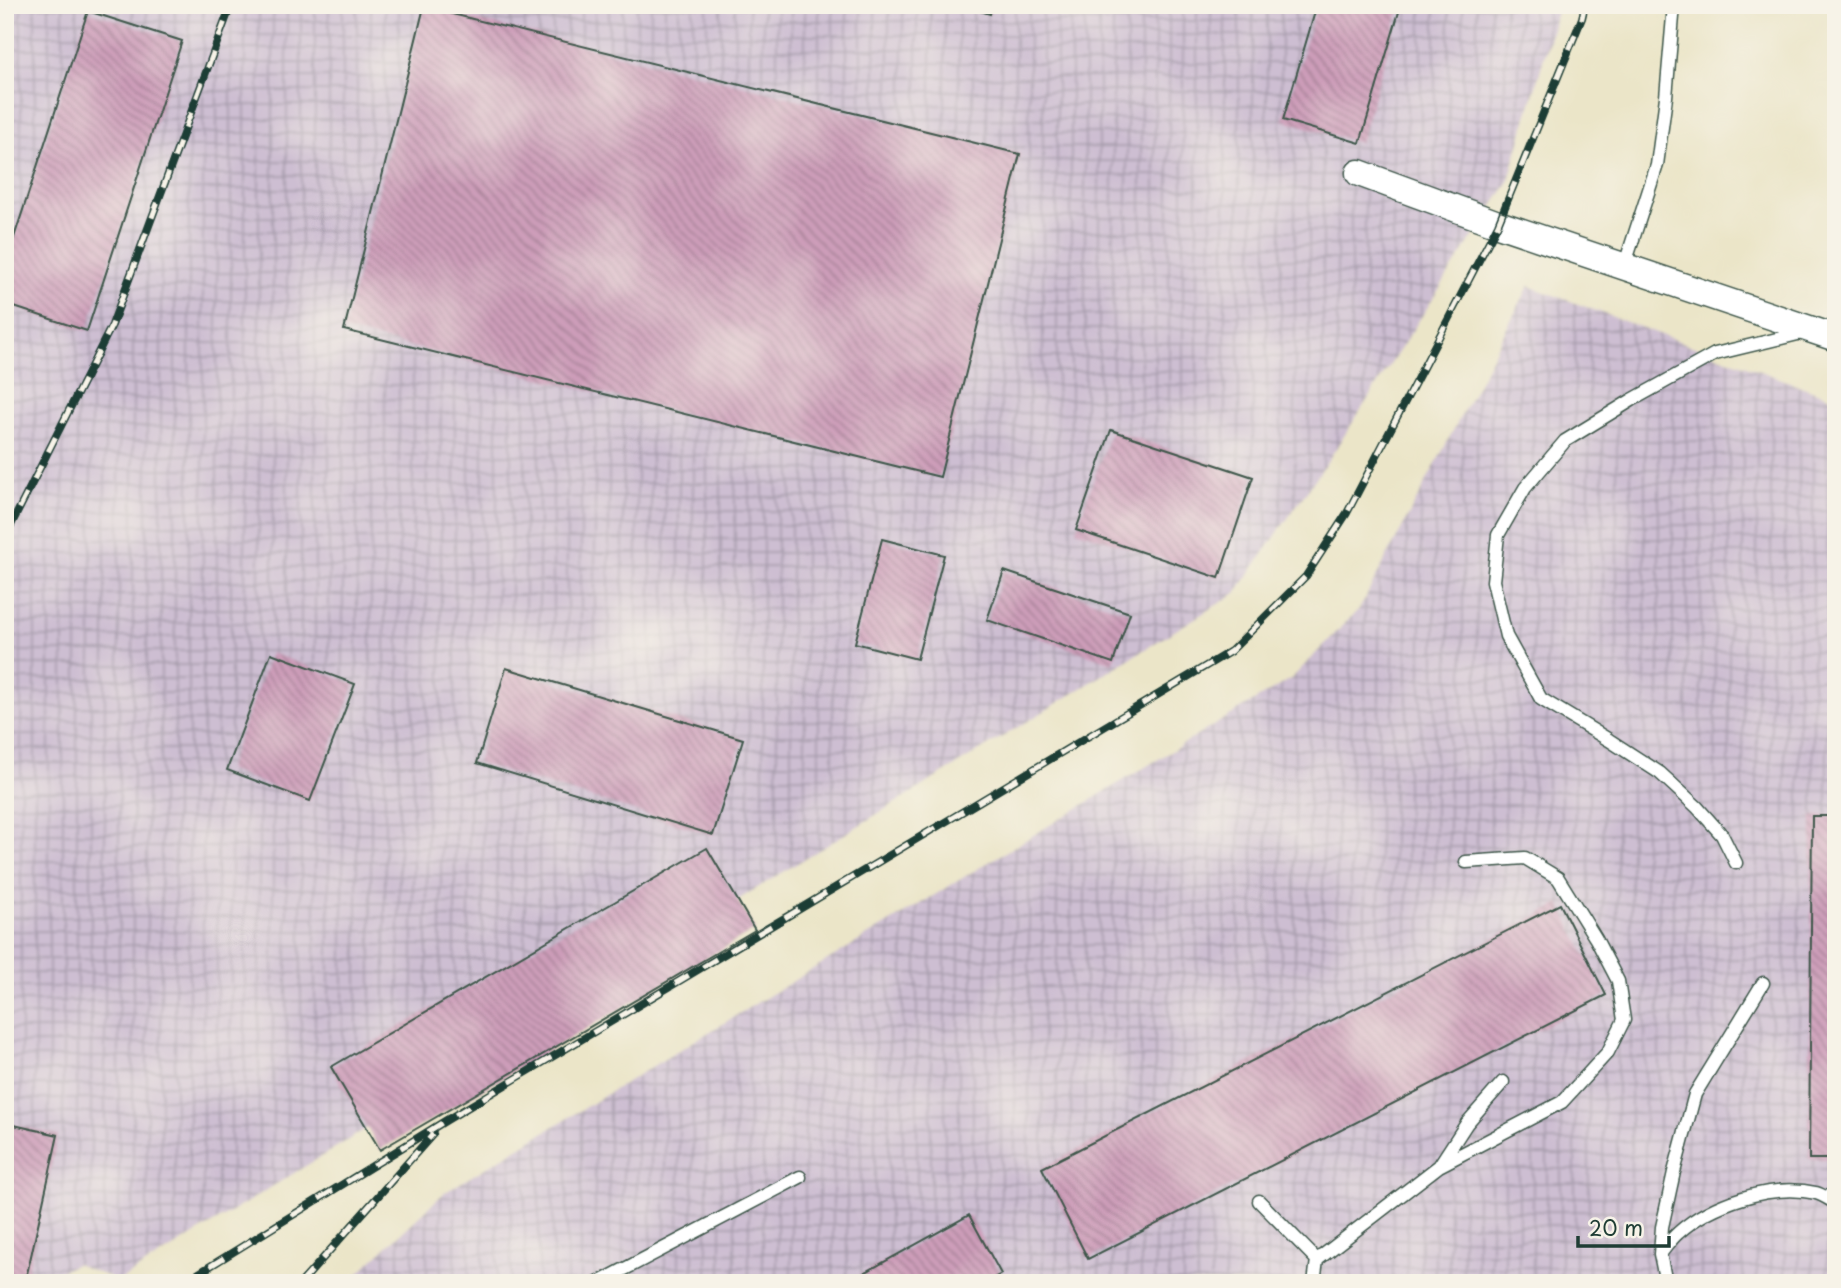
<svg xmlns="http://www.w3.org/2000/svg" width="1841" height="1288" viewBox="0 0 1841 1288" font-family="'Playpen Sans',sans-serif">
<defs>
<pattern id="industrial-grid" width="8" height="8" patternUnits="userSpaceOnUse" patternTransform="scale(1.75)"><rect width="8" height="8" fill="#cdbed2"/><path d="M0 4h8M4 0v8" fill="none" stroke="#a69cab"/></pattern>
<pattern id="building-back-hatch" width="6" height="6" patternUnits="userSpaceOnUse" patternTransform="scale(1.75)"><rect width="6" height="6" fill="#cd9db9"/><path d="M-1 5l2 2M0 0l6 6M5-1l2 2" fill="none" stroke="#a68197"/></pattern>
</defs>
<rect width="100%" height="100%" fill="#f7f3e8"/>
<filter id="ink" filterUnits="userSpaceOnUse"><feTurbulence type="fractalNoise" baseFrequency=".0143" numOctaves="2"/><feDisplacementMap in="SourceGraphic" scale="14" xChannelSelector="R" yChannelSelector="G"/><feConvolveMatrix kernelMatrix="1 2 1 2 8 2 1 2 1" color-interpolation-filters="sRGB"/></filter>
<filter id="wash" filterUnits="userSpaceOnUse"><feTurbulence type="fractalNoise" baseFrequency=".00686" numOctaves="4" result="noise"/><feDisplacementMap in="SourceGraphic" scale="28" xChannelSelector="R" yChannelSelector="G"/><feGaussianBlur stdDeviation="1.57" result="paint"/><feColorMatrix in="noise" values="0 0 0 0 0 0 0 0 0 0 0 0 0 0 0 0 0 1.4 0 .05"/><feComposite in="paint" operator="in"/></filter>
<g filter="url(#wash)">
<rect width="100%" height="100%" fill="#ebe5c8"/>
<!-- industrial -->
<path fill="url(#industrial-grid)" d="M5,5H1559L1508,183L1331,456L1236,593L119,1281L76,1264L36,1283H5Z
M1529,286L1836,399V1283H348L444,1193L1292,678L1360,608Z"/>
<g id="blocks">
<!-- building -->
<path fill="url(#building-back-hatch)" d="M960,5H992L990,14Z
M1317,5H1401L1360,143L1283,120Z
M424,7L1020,154L940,477L344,330Z
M88,11L182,41L87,331L5,304V265Z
M1111,430L1253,477L1219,578L1076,530Z
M882,539L944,555L917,659L855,643Z
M1004,571L1130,613L1113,663L987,620Z
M271,653L355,684L310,801L227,770Z
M506,668L743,739L713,835L477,763Z
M1812,816H1836V1159H1809Z
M707,848L755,930L380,1150L331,1067Z
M1560,904L1606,995L1088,1259L1042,1168Z
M5,1123L58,1135L25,1283H5Z
M969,1215L1001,1274L985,1283H846Z"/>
</g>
</g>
<g filter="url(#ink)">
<use href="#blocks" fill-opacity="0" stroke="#3e564a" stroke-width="2"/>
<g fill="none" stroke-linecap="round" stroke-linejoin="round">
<defs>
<path id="lane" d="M1624,267L1657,165L1666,97L1674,5
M1736,863L1722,835L1697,807L1660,773L1609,740L1541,699L1506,636L1493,581L1498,535L1525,488L1565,441L1632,400L1715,354L1806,332
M1439,1166L1467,1123L1503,1082
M1259,1201L1317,1260
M1660,1254C1666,1247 1671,1239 1678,1233C1711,1203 1772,1183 1816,1193C1823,1195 1830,1200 1836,1203
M598,1283L800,1177
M1314,1283L1317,1260L1439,1166L1562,1102L1608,1052L1624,1020L1618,981L1596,939L1558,878L1525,858L1466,862
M1666,1283L1660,1254L1662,1227L1674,1172L1695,1094L1763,983"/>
<path id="street" d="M1359,173L1498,224L1836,338"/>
</defs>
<!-- lane casing -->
<use href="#lane" stroke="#3e564a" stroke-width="15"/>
<!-- street casing -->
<use href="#street" stroke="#3e564a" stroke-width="29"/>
<!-- lane -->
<use href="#lane" stroke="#fff" stroke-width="12"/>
<!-- street -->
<use href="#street" stroke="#fff" stroke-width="26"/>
<defs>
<path id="rail" d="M5,537L112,325L231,5
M183,1283L445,1121L1231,651L1306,576L1347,513L1498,224L1582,18L1585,5
M301,1283L433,1134"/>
</defs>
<!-- rail casing -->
<use href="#rail" stroke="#1f3d34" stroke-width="8"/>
<!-- rail -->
<use href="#rail" stroke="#f7f3e8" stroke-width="5" stroke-dasharray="16" stroke-linecap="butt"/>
</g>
</g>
<!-- margin -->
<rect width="1841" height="1288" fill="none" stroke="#f7f3e8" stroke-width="28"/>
<!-- scale -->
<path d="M1578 1236v10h91v-10" fill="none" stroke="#1f3d34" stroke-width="3.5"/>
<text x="1589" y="1236" font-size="21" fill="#1f3d34" stroke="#f7f3e8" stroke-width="5" paint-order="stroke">20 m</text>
</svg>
